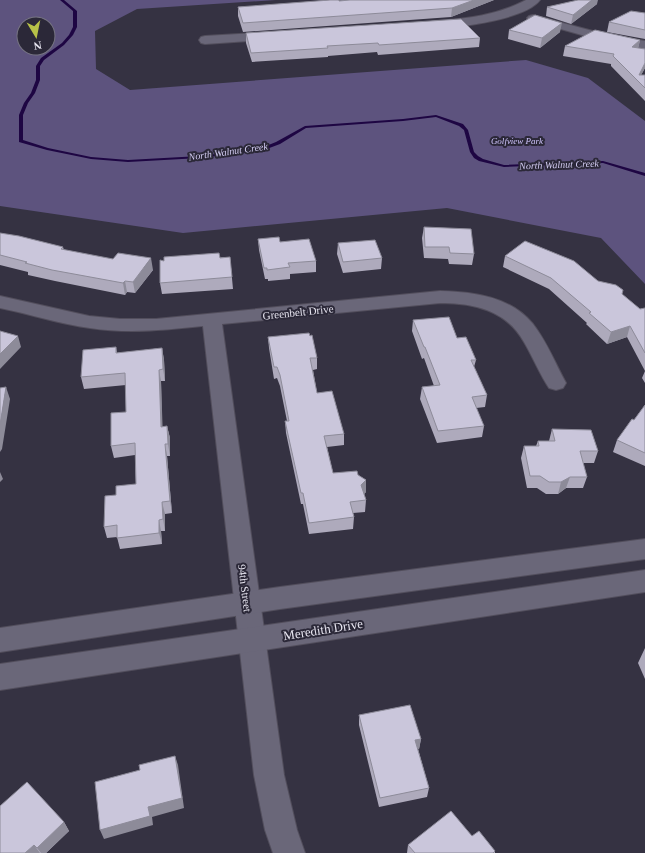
<svg xmlns="http://www.w3.org/2000/svg" width="645" height="853" viewBox="0 0 645 853" font-family="'Times New Roman',serif">
<rect width="100%" height="100%" fill="#353242"/>
<!-- green -->
<path fill="#5d537e" fill-rule="evenodd" d="M0,0H276L137,9L95,31L96,69L130,90L526,60L588,78L645,121V284L601,238L447,208L183,233L0,206ZM24,24H48V48H24Z"/>
<g fill="none" stroke-linecap="round" stroke-linejoin="round">
<!-- stream -->
<path fill="#1e0643" fill-rule="evenodd" d="M60,0H64L77,11V27L73,35L64,45L44,60L40,66V80L35,93L28,103L23,115V140L48,148L91,157L128,160L200,156L261,148L276,142L305,126L403,119L436,115L463,124L468,130L474,152L478,156L483,159L504,165L603,161L645,173V176L603,163L504,167L479,161L474,158L470,152L464,130L459,126L436,117L403,121L306,128L280,144L264,150L200,158L128,162L91,159L47,150L19,142V115L24,103L31,93L36,80V66L41,58L62,43L69,35L73,27V11Z"/>
<defs>
<path id="minor" d="M526,0H540C525,20 459,27 435,29L431,28L429,25L431,22L435,21C466,19 498,15 526,0Z
M533,15L604,34L645,41V49L603,41L529,20L527,18L529,16Z
M275,32L279,33L281,36L279,39L205,44L201,43L199,40L201,37L205,36Z
M440,291C473,292 510,296 533,324C547,342 555,363 566,383L563,388L556,390L549,388C539,373 533,357 524,342C506,310 474,303 440,303L222,324L284,775L297,830L305,853H273L265,830L254,775L203,326C165,330 128,334 90,328C60,324 30,314 0,308V296L89,316L120,319H156Z"/>
<path id="secondary" d="M645,539V559L280,609L0,652V628L280,587Z
M645,570V592L0,690V664Z"/>
</defs>
<!-- minor casing -->
<use href="#minor" stroke="#524e5c" stroke-width="2"/>
<!-- secondary casing -->
<use href="#secondary" stroke="#524e5c" stroke-width="2"/>
<!-- minor -->
<use href="#minor" fill="#6a6779" fill-rule="evenodd"/>
<!-- secondary -->
<use href="#secondary" fill="#6a6779" fill-rule="evenodd"/>
</g>
<!-- wall -->
<path fill="#aeaabc" d="M350,0H494L451,17L243,32L238,16V7Z
M597,4L571,24L546,16L547,7Z
M645,13V39L607,32L609,22Z
M509,30L560,32L540,48L508,39Z
M246,33L480,38L479,47L378,55L377,52L328,56V57L252,62L246,43Z
M640,40L638,48L645,49V68L641,75H645V101L611,66V64L563,56L565,46Z
M424,227L474,254L472,265L449,264L448,259L424,258L422,238Z
M0,233L63,247L64,250L153,270L135,293L127,292L125,295L55,281L28,275V272L0,265Z
M258,239L280,242L316,261V272L290,274V279L268,281V279H265L259,250Z
M338,243L382,258L381,269L343,273L337,254Z
M505,256L598,281L622,294L640,309L645,308V383L642,378L645,371L627,337L607,344L586,324L587,323L549,289L503,267Z
M230,257L233,289L162,294L160,283L164,261Z
M413,320L457,338L476,360L474,367L487,395L485,407L476,408L484,426L482,437L437,443L420,399L422,387L434,386L424,358L422,359L412,331Z
M268,337L317,358V369L313,370L317,393L344,434V445L327,447L333,473L358,475L366,480V492L364,494L366,500L365,512L353,513L354,517L353,529L309,534L303,504H301L286,433L285,421H287L280,386L277,378L274,379L269,348Z
M116,347L117,353L162,348L164,360L165,381H161L162,427L167,426L170,438V456H167L172,513L165,514V531H161L162,544L120,549L117,537L107,538L104,527L116,495L136,484L135,455L114,458L111,446L126,412V385L84,389L81,377Z
M645,405V466L613,452L617,440L634,420Z
M552,429L598,451L594,463H583L587,477L583,488H566L558,494H546L537,488H527L521,458L524,446H536L538,441H549Z
M645,648V679L638,663Z
M359,715L421,739L419,749H418L429,788L427,797L379,807L359,725Z
M64,822L69,831L46,853H0Z
M472,836L495,851V853H407L408,845Z"/>
<!-- shaded-wall -->
<path fill="#8d8b99" d="M474,0H494L451,17L452,8Z
M592,0H598L597,4L571,24L573,15Z
M562,23L560,32L540,48L542,38Z
M640,40L638,49L632,47Z
M645,63V68L638,81L639,75Z
M151,258L153,270L135,293L133,282Z
M125,281L127,292L125,295L123,283Z
M630,326L627,337L607,344L611,332Z
M18,336L21,347L0,369V354Z
M162,348L164,360L165,381L163,369Z
M159,370L161,381L163,439L161,427Z
M6,387L10,399L2,449L0,452V425Z
M167,426L170,438V456L168,444Z
M165,444L167,456L172,513L170,501Z
M0,472L3,479L0,482Z
M570,477L566,488L558,494L561,482Z
M366,480V492L361,497V485Z
M162,502L165,514V531L163,519Z
M159,520L161,531L162,544L159,533Z
M421,739L419,749L414,750L415,740Z
M175,756L178,765L184,808L152,817L153,825L104,839L100,830L148,807Z
M64,822L69,831L46,853H41L37,848Z
M34,845L40,853H25Z"/>
<!-- building -->
<path fill="#cac6db" stroke="#8d8b99" d="M330,0H339V1L350,0H474L452,8L243,23L238,7Z
M578,0H592L573,15L547,7Z
M631,11L645,13V30L609,22Z
M535,15L562,23L542,38L509,30Z
M461,19L480,38L379,45L378,43L327,46L328,48L251,53L246,33Z
M595,30L640,40L632,47L645,49V63L639,75H645V88L613,56L614,54L565,46Z
M424,227L471,229L474,254L450,253L449,247H425Z
M0,233L19,236L63,247L61,249L113,259L118,253L151,258L133,282L125,281L123,283L52,270L25,263L27,262L0,255Z
M279,237L280,242L309,239L316,261L288,263L290,267L267,270V268H264L258,239Z
M375,240L382,258L343,262L338,243Z
M525,241L574,261L598,281L616,285L623,290L622,294L640,309L645,308V353L630,326L611,332L589,313L591,312L551,278L505,256Z
M219,253L220,258L230,257L232,277L160,283V260L164,261V257Z
M449,317L457,338L466,337L476,360H471L487,395L472,397L484,426L438,431L422,387L440,385L425,347H424L413,320Z
M0,331L18,336L0,354Z
M309,333L310,336L312,335L317,358H310L317,393L332,391L344,434L324,436L333,473L357,471L358,475L366,480L361,485L366,500L350,502L354,517L309,523L303,493H301L285,421H289L280,375L277,367H274L268,337Z
M116,347V353L162,348L163,369L159,370L161,427L167,426L168,444H165L170,501L162,502L163,519L159,520V533L117,538V525L104,527L105,496L116,495V486L136,484L135,443L111,446V413L126,412L125,373L81,377L83,350Z
M6,387L0,425V388Z
M645,405V453L617,440L632,419L634,420Z
M552,429L591,430L598,451H580L587,477H570L561,482H549L540,476H530L524,446H539L538,441H555Z
M410,705L421,739L415,740L429,788L380,798L359,715Z
M175,756L182,798L148,807L150,816L100,830L95,782L140,770L139,765Z
M27,782L64,822L37,848L34,845L25,853H0V806Z
M451,811L472,836L479,831L495,851L493,853H415L408,845Z"/>
<g text-anchor="middle" stroke-width="4" stroke-linejoin="round" paint-order="stroke">
<!-- far-park labels -->
<g font-size="9" font-style="italic" fill="#cfc4fd" stroke="#2b2838">
<text x="517" y="144">Golfview Park</text>
</g>
<!-- far-water labels -->
<g font-size="10" font-style="italic" fill="#d3ccf2" stroke="#2b2838">
<text transform="translate(228 151) rotate(-8)" y="4">North Walnut Creek</text>
<text transform="translate(559 164) rotate(-2)" y="4">North Walnut Creek</text>
</g>
<!-- street labels -->
<g font-size="11" fill="#e7e5f0" stroke="#2b2838">
<text transform="translate(298 312) rotate(-6)" y="4">Greenbelt Drive</text>
<text transform="translate(245 588) rotate(83)" y="4">94th Street</text>
</g>
<!-- near-street labels -->
<g font-size="13" fill="#e7e5f0" stroke="#2b2838">
<text transform="translate(323 629) rotate(-9)" y="5">Meredith Drive</text>
</g>
</g>
<!-- north arrow -->
<g transform="translate(36 36) rotate(170)"><circle r="19" fill="#2b2838" stroke="#767482"/>
<path d="M0-3L7 15L0 10L-7 15Z" fill="#b7c148"/>
<text y="-6" font-size="11" font-weight="bold" text-anchor="middle" fill="#e7e5f0">N</text>
</g>
</svg>
